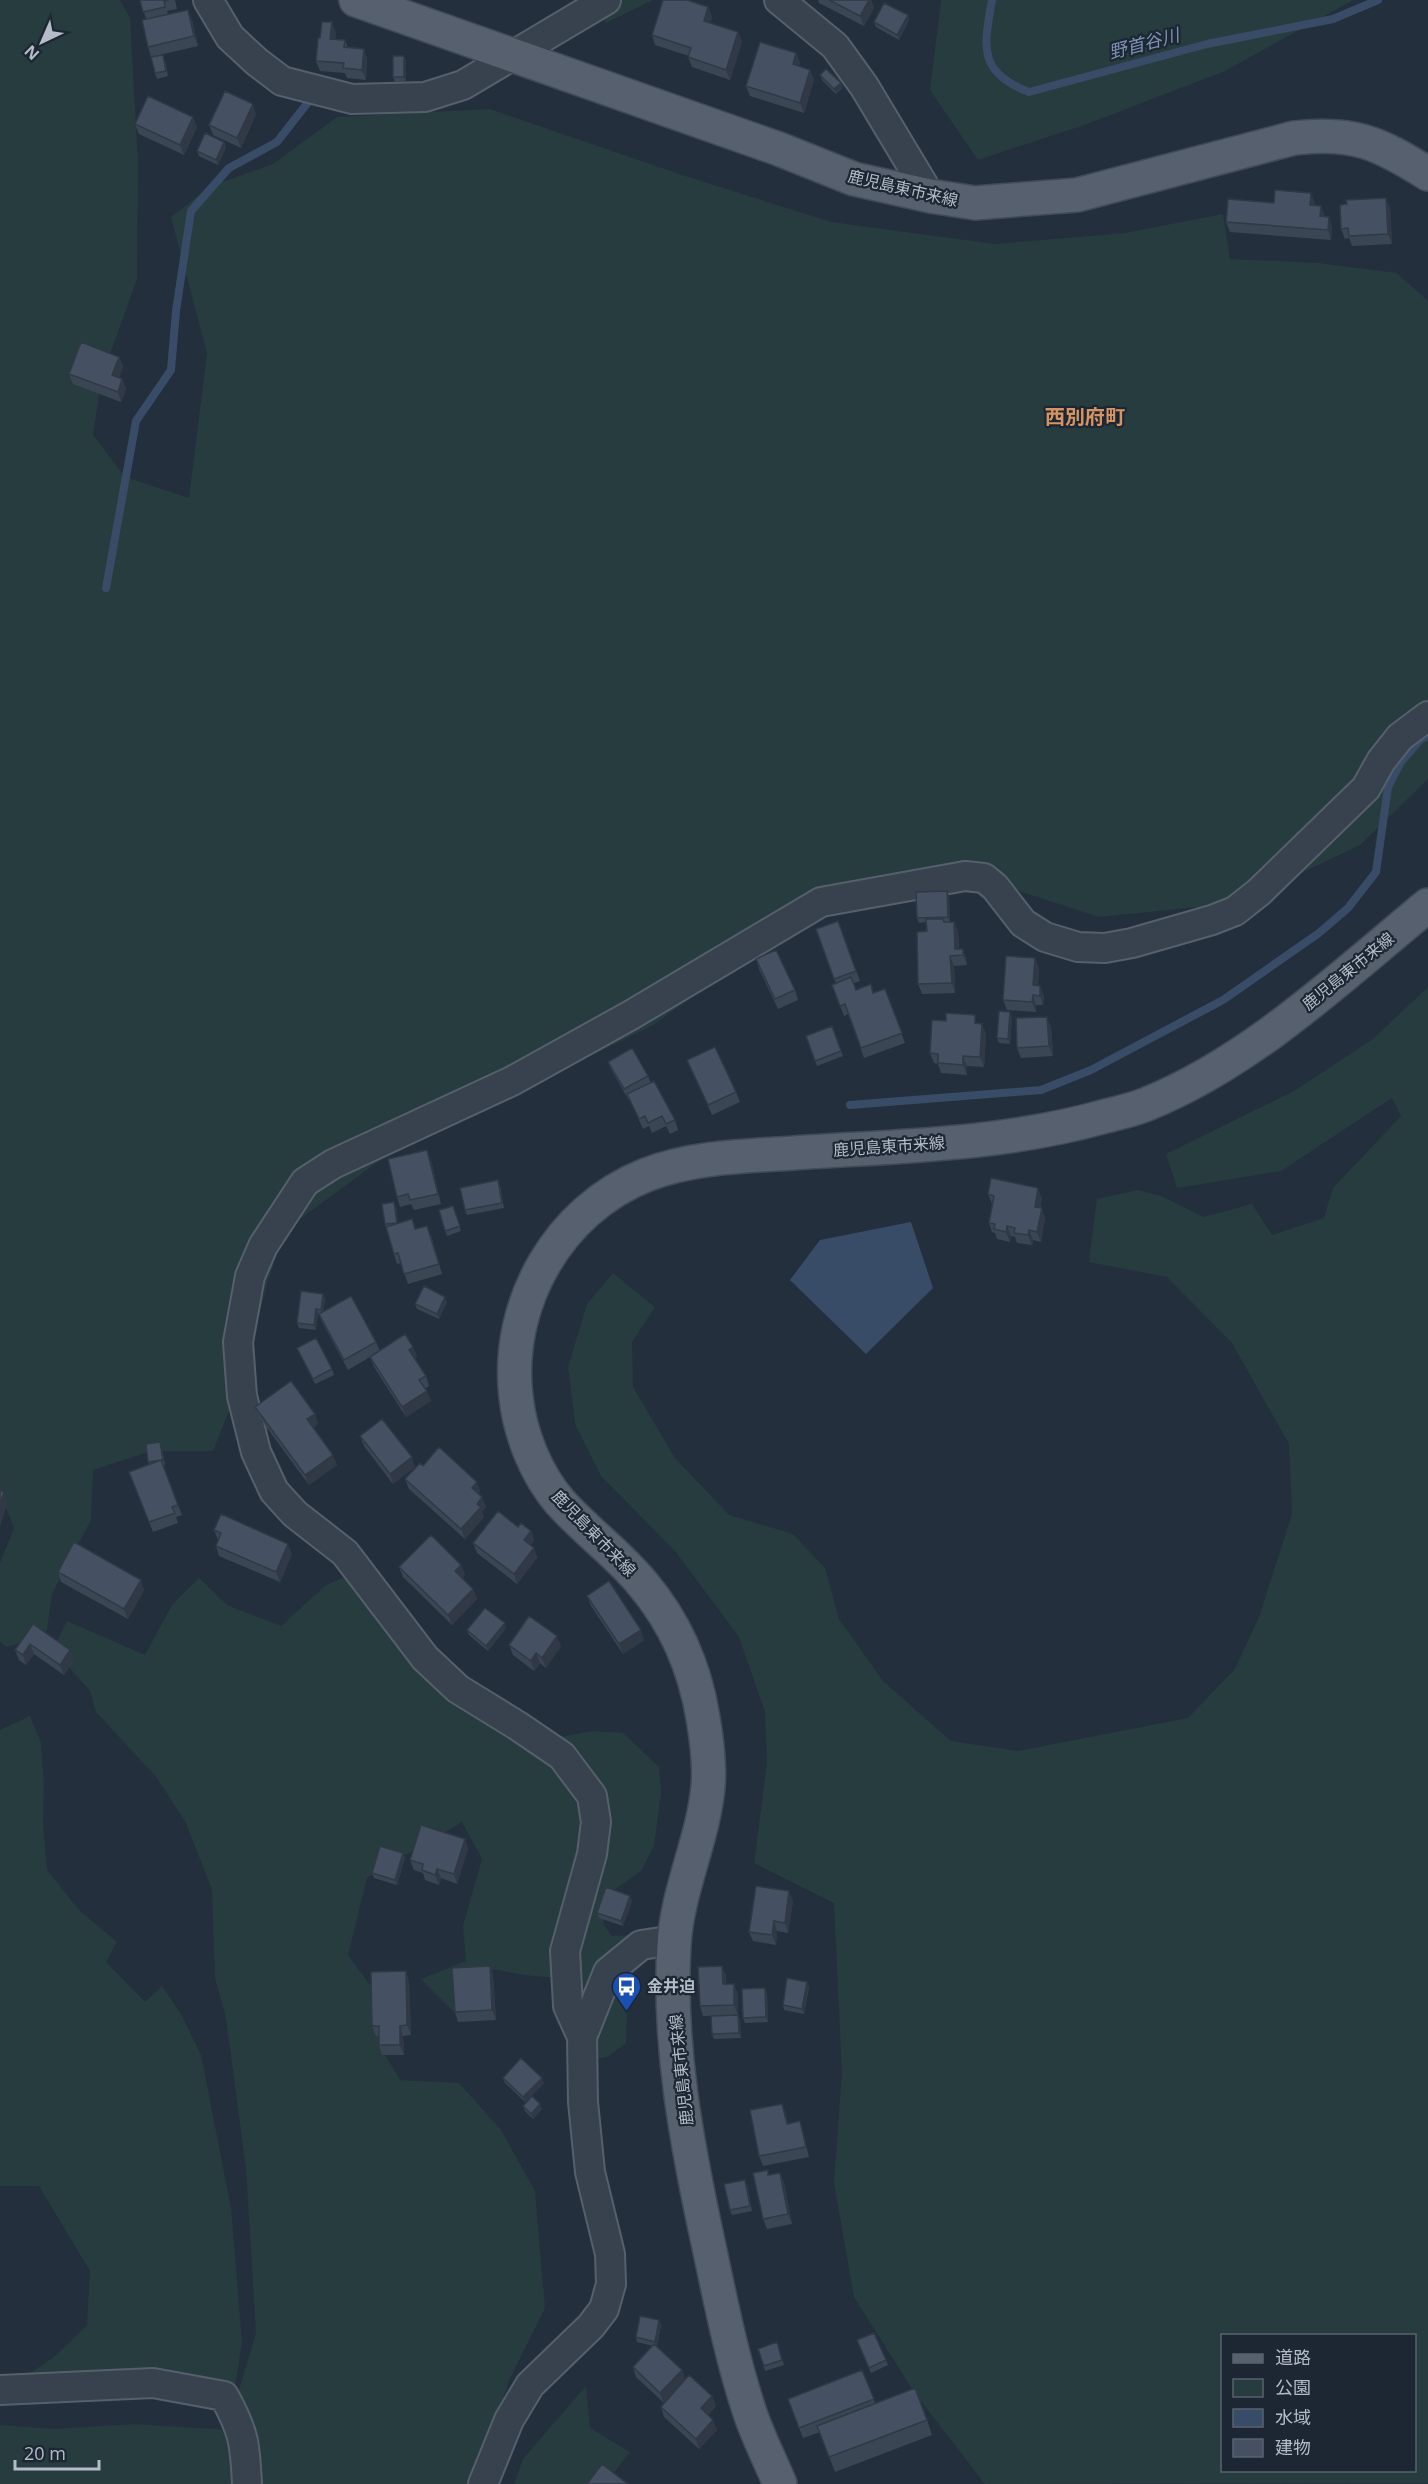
<svg xmlns="http://www.w3.org/2000/svg" width="1428" height="2484" viewBox="0 0 1428 2484" font-family="'Open Sans','Noto Sans JP',sans-serif">
<rect width="100%" height="100%" fill="#242f3e"/>
<!-- green -->
<path fill="#263c3f" fill-rule="evenodd" d="M0,0H120L130,18L138,163L137,279L102,376L93,435L125,477L189,498L207,353L171,217L211,186L273,164L337,117L490,109L682,175L831,222L995,244L1125,233L1223,214L1230,259L1318,263L1397,273L1428,301V779L1360,845L1301,873L1217,905L1099,917L1016,890L876,885L785,931L653,1025L379,1161L285,1230L268,1281L244,1374L213,1451H151L93,1470L91,1520L52,1594L46,1636L6,1647L0,1641V1563L14,1528L0,1492Z
M594,0H653L606,23Z
M941,0H1353L1225,71L1087,124L978,160L930,90Z
M1428,987V2483L985,2484L914,2392L854,2297L834,2183L842,2072L834,1903L754,1863L767,1762L765,1712L739,1637L675,1551L601,1476L575,1424L568,1367L587,1304L613,1273L655,1307L632,1342L633,1387L675,1458L729,1515L793,1534L825,1568L839,1619L883,1681L951,1741L1018,1751L1188,1718L1235,1669L1259,1617L1292,1514L1289,1444L1232,1343L1167,1277L1089,1262L1097,1199L1138,1190L1161,1196L1204,1217L1252,1204L1272,1235L1324,1218L1333,1188L1401,1116L1392,1098L1281,1171L1177,1188L1166,1154L1294,1091L1373,1039ZM1222,2336H1414V2470H1222Z
M347,1576L394,1608L535,1742L592,1731L623,1733L659,1767L661,1793L654,1846L641,1871L614,1890L603,1924L612,1936L642,1935C632,1970 626,2007 626,2043L607,2057L591,2060L557,1978L524,1975L493,1969L456,2014L421,1979L466,1961L463,1926L482,1859L462,1822L367,1878L348,1955L370,1985L408,1986L382,2050L400,2080L459,2083L501,2130L535,2191L545,2308L509,2380L478,2484H258L259,2446L239,2390L256,2333L246,2168L226,2018L215,1978L212,1890L186,1823L157,1778L96,1712L90,1691L53,1649L67,1621L145,1655L172,1605L199,1578L227,1605L281,1626L326,1585Z
M30,1716L41,1743L44,1786L43,1821L47,1870L79,1910L117,1942L106,1962L145,2002L162,1986L181,2014L201,2055L231,2208L242,2342L233,2401L123,2397L16,2383L54,2357L87,2325L90,2271L39,2186H0V1730Z
M586,2386L590,2428L630,2452L605,2484H514L523,2459Z
M134,2424L228,2430L238,2484H0V2425L54,2429Z"/>
<!-- water -->
<path fill="#394c67" d="M911,1222L933,1288L866,1354L790,1280L820,1240Z"/>
<g fill="none" stroke-linecap="round" stroke-linejoin="round">
<!-- stream -->
<path stroke="#394c67" stroke-width="8" d="M992,0C984,46 977,72 1029,92L1207,44L1333,19L1378,0
M106,588L136,421L171,370L176,311L191,211L229,168L277,142L309,101
M850,1105L1041,1090L1091,1070L1223,1000L1319,933L1348,908L1376,872L1388,787L1401,762L1421,739L1428,736"/>
<defs>
<path id="street" d="M208,0L230,37L257,62L282,81L352,99L425,97L463,85L606,0
M779,0L835,46L864,86L930,196
M582,2037L608,1972L641,1945L674,1940
M0,2390L153,2383L224,2396C244,2432 245,2443 247,2484
M483,2484L509,2420L530,2385L591,2326L604,2309L611,2284L610,2254L590,2172L583,2102L582,2037L568,2006L565,1951L592,1854L596,1822L592,1796L562,1756L518,1726L458,1689L425,1658L345,1553L295,1514L274,1491L256,1452L242,1396L238,1342L250,1276L263,1246L305,1182L333,1164L512,1081L631,1015L821,902L965,876L984,878L995,887L1023,923L1045,937L1078,947L1105,948L1132,943L1212,920L1235,911L1259,892L1366,788L1381,761L1400,737L1428,716"/>
<path id="primary" d="M356,0L779,149L854,179L930,196L975,203L1077,195L1294,138C1353,131 1379,143 1428,174
M780,2484C770,2460 757,2435 749,2410C731,2355 720,2298 708,2242C687,2145 668,2044 674,1945C677,1891 703,1840 708,1787C710,1764 707,1741 703,1718C695,1668 675,1622 642,1583C618,1554 586,1531 560,1502C536,1474 520,1434 516,1397C505,1304 558,1210 646,1175C692,1157 745,1156 794,1153C897,1146 1002,1145 1102,1117C1117,1113 1133,1110 1147,1104C1251,1062 1342,976 1428,905"/>
</defs>
<!-- street casing -->
<use href="#street" stroke="#565f6c" stroke-width="32"/>
<!-- primary casing -->
<use href="#primary" stroke="#414a57" stroke-width="36"/>
<!-- street -->
<use href="#street" stroke="#38414e" stroke-width="28"/>
<!-- primary -->
<use href="#primary" stroke="#56606e" stroke-width="33"/>
</g>
<!-- wall -->
<path fill="#3b4654" d="M140,0H175L177,9L167,11L168,14L188,10L192,20L198,46L151,57L148,47L146,19Z
M818,0H871L874,8L864,26L819,3Z
M708,7L712,17L710,23L738,32L742,42L730,80L692,67L688,57L689,56L655,45L652,35Z
M908,15L909,20L899,40L876,27L874,22Z
M336,32L335,39L345,40L348,48L364,49L367,59L366,80L347,78L345,73L320,71L316,61L320,38Z
M796,53L800,63L799,66L810,70L814,80L804,113L750,96L746,86Z
M404,56L406,61V82H395L393,77Z
M165,60L168,76L157,79L155,73Z
M820,75L841,83L843,88L836,94L822,80Z
M256,114L241,148L213,135L209,125Z
M135,124L197,127L184,155L139,134Z
M224,142L226,147L218,165L199,156L197,151Z
M1274,203H1315V206L1325,217L1332,227L1331,240L1230,232L1226,222Z
M1390,208L1392,244L1352,246L1349,238L1345,239L1341,229Z
M119,357L123,366L119,378L122,379L126,389L121,402L73,384L69,374Z
M949,896L950,922H954L958,932L959,949H963L966,959L967,965L954,966L955,993L922,994L918,984L927,931L926,922L919,923L917,918Z
M838,921L860,981L854,983L856,990L874,993L885,989L905,1043L864,1058L848,1014L844,1016L832,985L836,983L816,929Z
M756,959L795,990L798,1000L778,1009L759,969Z
M1039,968L1038,985L1040,986L1044,996L1043,1005H1036V1012L1007,1010L1003,1000Z
M1012,1017L1010,1044L999,1043L997,1038Z
M978,1024H982L986,1034L984,1067L967,1066V1075L941,1073L938,1064L934,1063L930,1053Z
M832,1026L843,1056L817,1066L806,1036Z
M1051,1027L1053,1056L1021,1058L1017,1048Z
M687,1060L736,1092L740,1102L712,1115L691,1070Z
M608,1062L648,1076L651,1083L675,1120L678,1130L670,1134L666,1126L652,1133L649,1126L643,1129L629,1099H628L612,1071Z
M431,1160L441,1204L414,1210L411,1204L400,1207L397,1197Z
M500,1185L504,1208L467,1215L465,1210Z
M988,1194L1042,1198L1040,1208L1045,1218L1041,1242L1033,1240L1032,1245L1017,1243L1015,1237L1011,1236L1010,1242L997,1239L995,1233L992,1232L989,1223L992,1204Z
M453,1206L461,1231L447,1236L439,1210Z
M396,1207L398,1223L416,1229L431,1235L442,1274L408,1284L401,1263L397,1264L385,1224Z
M323,1294L325,1299L323,1312L376,1342L380,1351L413,1347L417,1357L414,1359L426,1376L429,1386L425,1389L431,1401L406,1417L374,1367L370,1357L348,1370L323,1324L319,1314H318L316,1330L299,1328L297,1323Z
M447,1302L439,1319L417,1309L415,1304Z
M297,1348L332,1369L334,1375L315,1384Z
M255,1407L315,1414L318,1424L313,1428L337,1465L309,1485L259,1417Z
M360,1436L415,1467L393,1484L364,1446Z
M162,1447L165,1465L163,1466L182,1515L176,1517L178,1523L153,1532L129,1472L149,1464L148,1462Z
M423,1466L477,1482L480,1492L478,1494L486,1507L482,1512L484,1517L465,1539L409,1489L405,1479Z
M518,1527L531,1531L534,1540L530,1546L534,1548L537,1558L517,1584L477,1553L473,1543Z
M214,1530L292,1554L280,1582L219,1556L216,1546L218,1540Z
M461,1565L465,1575L462,1578L473,1589L477,1599L452,1625L403,1577L399,1567Z
M58,1572L144,1590L128,1619L61,1582Z
M587,1596L644,1640L623,1654L591,1606Z
M33,1624L70,1650L74,1660L64,1675L34,1654L26,1665L19,1660L15,1650Z
M506,1628L488,1651L469,1635L467,1630Z
M509,1645L561,1646L546,1668L540,1663L534,1671L513,1655Z
M465,1839L468,1849L457,1884L441,1878L439,1885L425,1880L423,1873L414,1870L410,1860Z
M403,1853L405,1858L397,1885L374,1878L372,1873Z
M632,1901L623,1926L599,1918L597,1913Z
M793,1901L788,1933L777,1931L776,1945L753,1941L749,1932Z
M490,1966L493,1976L496,2020L458,2022L455,2012Z
M722,1966L726,1976V1984L738,1994V2015L703,2016L700,2006Z
M409,1981L411,2035L403,2036L404,2055H382L379,2045V2036H376L372,2026Z
M807,1982L809,1987L804,2014L784,2010L783,2005Z
M767,1993L768,2022L745,2023L743,2018Z
M738,2015L740,2020L741,2038L714,2039L712,2034Z
M503,2078L544,2083L525,2102L505,2083Z
M782,2104L788,2124L803,2131L809,2157L763,2166L759,2156Z
M523,2106L542,2109L533,2119L525,2111Z
M780,2173L784,2183L792,2224L767,2229L763,2219L769,2175Z
M747,2185L752,2211L732,2215L730,2210Z
M659,2320L661,2325L657,2347L682,2370L685,2380L712,2396L716,2406L708,2415L717,2430L699,2449L664,2417L661,2407L664,2403L636,2377L633,2367L653,2346L637,2342L636,2337Z
M857,2340L886,2360L888,2365L871,2373Z
M777,2342L784,2365L765,2371L758,2349Z
M862,2370L875,2403L927,2420L932,2435L835,2472L820,2432L803,2438L788,2399Z"/>
<!-- shaded-wall -->
<path fill="#303945" d="M869,0H871L874,8L864,26L860,16Z
M708,7L712,17L708,31L704,21Z
M188,10L192,20L198,46L194,36Z
M908,15L909,20L899,40L897,35Z
M332,22L336,32L334,49L330,39Z
M738,32L742,42L730,80L726,70Z
M364,49L367,59L366,80L362,70Z
M796,53L800,63L796,74L793,64Z
M404,56L406,61V82L404,77Z
M810,70L814,80L804,113L800,103Z
M841,83L843,88L836,94L834,89Z
M253,104L256,114L241,148L237,138Z
M193,117L197,127L184,155L180,145Z
M224,142L226,147L218,165L216,160Z
M1311,193L1315,203L1314,215L1310,205Z
M1386,198L1390,208L1392,244L1388,234Z
M1321,206L1325,216L1324,226L1320,216Z
M1329,217L1332,227L1331,240L1328,230Z
M119,357L123,366L116,385L112,375Z
M122,379L126,389L121,402L118,392Z
M947,891L949,896L950,922L948,917Z
M954,922L958,932L959,955L955,949Z
M963,949L966,959L967,965L963,955Z
M950,956L954,966L955,993L952,983Z
M1035,958L1039,968L1037,995L1033,985Z
M1040,986L1044,996L1043,1005L1040,996Z
M1033,995L1036,1005V1012L1032,1002Z
M1010,1012L1012,1017L1010,1044L1008,1039Z
M1047,1017L1051,1027L1053,1056L1049,1046Z
M982,1024L986,1034L984,1067L980,1057Z
M963,1056L967,1066V1075L963,1065Z
M427,1150L431,1160L441,1204L438,1194Z
M1038,1188L1042,1198L1038,1217L1035,1207Z
M394,1202L396,1207L399,1228L397,1223Z
M1042,1208L1045,1218L1041,1242L1037,1232Z
M1007,1226L1011,1236L1010,1242L1006,1232Z
M1029,1230L1033,1240L1032,1245L1028,1235Z
M323,1294L325,1299L323,1315L321,1310Z
M445,1297L447,1302L439,1319L437,1314Z
M316,1309L318,1314L316,1330L314,1325Z
M413,1347L417,1357L412,1360L409,1350Z
M427,1391L431,1401L406,1417L402,1407Z
M315,1414L318,1424L311,1429L307,1419Z
M160,1442L162,1447L165,1465L163,1460Z
M333,1455L337,1465L309,1485L305,1475Z
M412,1457L415,1467L393,1484L390,1474Z
M477,1482L480,1492L475,1497L472,1488Z
M2,1483L8,1502L0,1527V1491Z
M482,1497L486,1507L482,1512L484,1517L465,1539L461,1529L477,1504Z
M531,1531L534,1540L527,1550L524,1540Z
M288,1544L292,1554L280,1582L276,1572Z
M534,1548L537,1558L517,1584L514,1574Z
M461,1565L465,1575L459,1581L455,1571Z
M141,1580L144,1590L128,1619L124,1609Z
M473,1589L477,1599L452,1625L448,1615Z
M505,1623L506,1628L488,1651L486,1646Z
M641,1630L644,1640L623,1654L619,1644Z
M557,1636L561,1646L546,1668L542,1658Z
M30,1644L34,1654L26,1665L23,1655Z
M70,1650L74,1660L64,1675L60,1665Z
M536,1653L540,1663L534,1671L531,1661Z
M465,1839L468,1849L457,1884L454,1874Z
M403,1853L405,1858L397,1885L395,1880Z
M437,1869L441,1878L439,1885L435,1875Z
M789,1891L793,1901L788,1933L785,1923Z
M630,1896L632,1901L623,1926L621,1921Z
M774,1921L777,1931L776,1945L772,1935Z
M490,1966L493,1976L496,2020L492,2010Z
M722,1966L726,1976L727,1994L723,1984Z
M406,1971L409,1981L411,2035L407,2025Z
M807,1982L809,1987L804,2014L802,2009Z
M734,1984L738,1994V2015L734,2005Z
M765,1988L767,1993L768,2022L766,2017Z
M738,2015L740,2020L741,2038L739,2033Z
M400,2026L403,2036L404,2055L400,2045Z
M542,2078L544,2083L525,2102L523,2097Z
M540,2104L542,2109L533,2119L531,2114Z
M782,2104L786,2114L790,2134L787,2124Z
M800,2121L803,2131L809,2157L806,2147Z
M780,2173L784,2183L792,2224L788,2214Z
M659,2320L661,2325L657,2347L655,2342Z
M682,2370L685,2380L664,2403L660,2393Z
M712,2396L716,2406L705,2418L701,2408Z
M713,2420L717,2430L699,2449L696,2439Z"/>
<!-- building -->
<path fill="#455162" stroke="#303945" stroke-width="1.5" d="M140,0H168L164,1L165,7L143,12Z
M663,0H687L708,7L704,21L738,32L726,70L688,57L691,48L652,35Z
M829,0H869L860,16Z
M884,3L908,15L897,35L874,22Z
M188,10L194,36L148,47L142,20Z
M322,22H332L330,39L345,40L344,47L364,49L362,70L343,68L344,63L316,61L318,38H320Z
M760,42L796,53L793,64L810,70L800,103L746,86Z
M163,55L166,71L155,73L151,57Z
M393,56H404V77H393Z
M826,69L841,83L834,89L820,75Z
M225,91L253,104L237,138L209,125Z
M148,96L193,117L180,145L135,124Z
M205,133L224,142L216,160L197,151Z
M1275,190L1311,193L1310,205L1321,206L1320,216L1329,217L1328,230L1226,222L1228,199L1274,203Z
M1386,198L1388,234L1349,236L1348,228L1341,229L1340,205L1347,204L1346,200Z
M81,342L119,357L112,375L122,379L118,392L69,374Z
M947,891L948,917L917,918L916,892Z
M926,919H943L944,922H954L955,949H963V955L950,956L952,983L918,984L917,932L927,931Z
M838,921L856,971L834,979L816,929Z
M776,950L795,990L775,999L756,959Z
M1006,956L1035,958L1033,985L1040,986V996L1033,995L1032,1002L1003,1000Z
M851,977L856,990L871,984L873,993L885,989L902,1033L861,1048L845,1004L840,1006L832,985Z
M999,1011L1010,1012L1008,1039L997,1038Z
M946,1013L975,1015V1023L982,1024L980,1057L963,1056V1065L938,1063V1054L930,1053L932,1020L946,1021Z
M1047,1017L1049,1046L1017,1048L1016,1018Z
M832,1026L841,1051L815,1061L806,1036Z
M715,1047L736,1092L708,1105L687,1060Z
M632,1048L648,1076L624,1089L608,1062Z
M654,1081L675,1120L666,1124L662,1116L648,1123L645,1116L639,1119L627,1094Z
M427,1150L438,1194L410,1200L408,1194L397,1197L388,1159Z
M991,1178L1038,1188L1035,1207L1042,1208L1037,1232L1029,1230L1028,1235L1014,1233L1015,1228L1007,1226L1006,1232L994,1229L995,1224L989,1223L994,1196L988,1194Z
M498,1180L502,1203L465,1210L460,1188Z
M394,1202L397,1223L385,1224L382,1204Z
M453,1206L460,1226L445,1231L439,1210Z
M412,1219L415,1229L427,1226L439,1264L404,1274L398,1253L394,1254L386,1227Z
M424,1286L445,1297L437,1314L415,1304Z
M301,1291L323,1294L321,1310L316,1309L314,1325L297,1323Z
M351,1296L376,1342L344,1360L319,1314Z
M405,1334L413,1347L409,1350L426,1376L419,1380L427,1391L402,1407L370,1357Z
M316,1338L332,1369L313,1379L297,1348Z
M291,1381L315,1414L307,1419L333,1455L305,1475L255,1407Z
M382,1419L412,1457L390,1474L360,1436Z
M160,1442L163,1460H161L148,1462L146,1444Z
M439,1447L477,1482L472,1488L482,1497L477,1504L481,1507L461,1529L405,1479L420,1463L423,1466Z
M161,1460L178,1505L172,1507L175,1513L149,1522L129,1472Z
M0,1490L4,1492L0,1505Z
M498,1511L518,1527L521,1523L531,1531L524,1540L534,1548L514,1574L473,1543Z
M221,1514L288,1544L276,1572L216,1546L221,1533L214,1530Z
M431,1535L461,1565L455,1571L473,1589L448,1615L399,1567Z
M74,1542L141,1580L124,1609L58,1572Z
M609,1581L641,1630L619,1644L587,1596Z
M485,1608L505,1623L486,1646L467,1630Z
M529,1616L557,1636L542,1658L536,1653L531,1661L509,1645Z
M33,1624L70,1650L60,1665L30,1644L23,1655L15,1650Z
M421,1825L465,1839L454,1874L437,1869L435,1875L422,1870L423,1864L410,1860Z
M380,1846L403,1853L395,1880L372,1873Z
M756,1886L789,1891L785,1923L774,1921L772,1935L749,1932Z
M606,1887L630,1896L621,1921L597,1913Z
M490,1966L492,2010L455,2012L452,1968Z
M722,1966L723,1984H734V2005L700,2006L698,1967Z
M406,1971L407,2025L400,2026V2045H379V2026H372L371,1972Z
M787,1978L807,1982L802,2009L783,2005Z
M765,1988L766,2017L743,2018L742,1989Z
M738,2015L739,2033L712,2034L711,2016Z
M521,2058L542,2078L523,2097L503,2078Z
M532,2096L540,2104L531,2114L523,2106Z
M782,2104L787,2124L800,2121L806,2147L759,2156L750,2110Z
M768,2170V2175L780,2173L788,2214L763,2219L753,2173Z
M745,2180L750,2206L730,2210L724,2184Z
M640,2316L659,2320L655,2342L636,2337Z
M874,2333L886,2360L869,2368L857,2340Z
M777,2342L782,2360L764,2366L758,2349Z
M654,2344L682,2370L660,2393L633,2367Z
M862,2370L874,2399L799,2428L788,2399Z
M689,2375L712,2396L701,2408L713,2420L696,2439L661,2407Z
M915,2388L927,2420L829,2457L817,2426Z
M602,2464L628,2484H587Z"/>
<!-- icons -->
<defs>
<symbol id="bus-pin" viewBox="-11 -11 22 30"><path d="M0 17L-7.5 6A9.5 9.5 0 1 1 7.5 6Z" fill="#1a4fb4" stroke="#1d2633"/><path d="M-5-6H5V4H4V6H2V4H-2V6H-4V4H-5ZM-3.5-4V0h7V-4ZM-3.5 1.2v1.5H-2V1.2ZM2 1.2v1.5H3.5V1.2Z" fill="#fff"/></symbol>
</defs>
<g fill-rule="evenodd">
<use href="#bus-pin" x="610" y="1970" width="33" height="45"/>
</g>
<g text-anchor="middle" stroke-width="4.5" stroke-linejoin="round" paint-order="stroke">
<!-- street labels -->
<g font-size="16" fill="#b4bcc9" stroke="#1d2633">
<text transform="translate(903 188) rotate(13)" y="6">鹿児島東市来線</text>
<text transform="translate(1348 971) rotate(-39)" y="6">鹿児島東市来線</text>
<text transform="translate(889 1146) rotate(-4)" y="6">鹿児島東市来線</text>
<text transform="translate(594 1533) rotate(46)" y="6">鹿児島東市来線</text>
<text transform="translate(681 2070) rotate(-96)" y="6">鹿児島東市来線</text>
</g>
<!-- poi labels -->
<g font-size="16" font-weight="bold" fill="#b4bcc9" stroke="#1d2633" text-anchor="start">
<text x="647" y="1992">金井迫</text>
</g>
<!-- water labels -->
<g font-size="18" font-style="italic" fill="#7c92b1" stroke="#1d2633">
<text transform="translate(1144 44) rotate(-15)" y="6">野首谷川</text>
</g>
<!-- quarter labels -->
<g font-size="20" font-weight="bold" fill="#d59563" stroke="#1d2633">
<text x="1085" y="424">西別府町</text>
</g>
</g>
<!-- legend -->
<rect x="1221" y="2334" width="195" height="138" fill="#1d2633" stroke="#59626f" stroke-width="1.5"/>
<rect x="1233" y="2354" width="30" height="9" fill="#56606e" stroke="#59626f" stroke-width="1.5"/>
<text x="1275" y="2364" font-size="18" fill="#b4bcc9">道路</text>
<rect x="1233" y="2379" width="30" height="18" fill="#263c3f" stroke="#59626f" stroke-width="1.5"/>
<text x="1275" y="2394" font-size="18" fill="#b4bcc9">公園</text>
<rect x="1233" y="2409" width="30" height="18" fill="#394c67" stroke="#59626f" stroke-width="1.5"/>
<text x="1275" y="2424" font-size="18" fill="#b4bcc9">水域</text>
<rect x="1233" y="2439" width="30" height="18" fill="#455162" stroke="#59626f" stroke-width="1.5"/>
<text x="1275" y="2454" font-size="18" fill="#b4bcc9">建物</text>
<!-- north arrow -->
<g transform="translate(42 42) rotate(224)" stroke="#1d2633" stroke-width="4.5" paint-order="stroke">
<path d="M0-4.5L10 22L0 15L-10 22Z" fill="#b4bcc9"/>
<text y="-9" font-size="16" font-weight="bold" text-anchor="middle" fill="#b4bcc9">N</text>
</g>
<!-- scale -->
<path d="M15 2460v9h84v-9" fill="none" stroke="#b4bcc9" stroke-width="3"/>
<text x="24" y="2460" font-size="18" fill="#b4bcc9" stroke="#1d2633" stroke-width="4.5" paint-order="stroke">20 m</text>
</svg>
